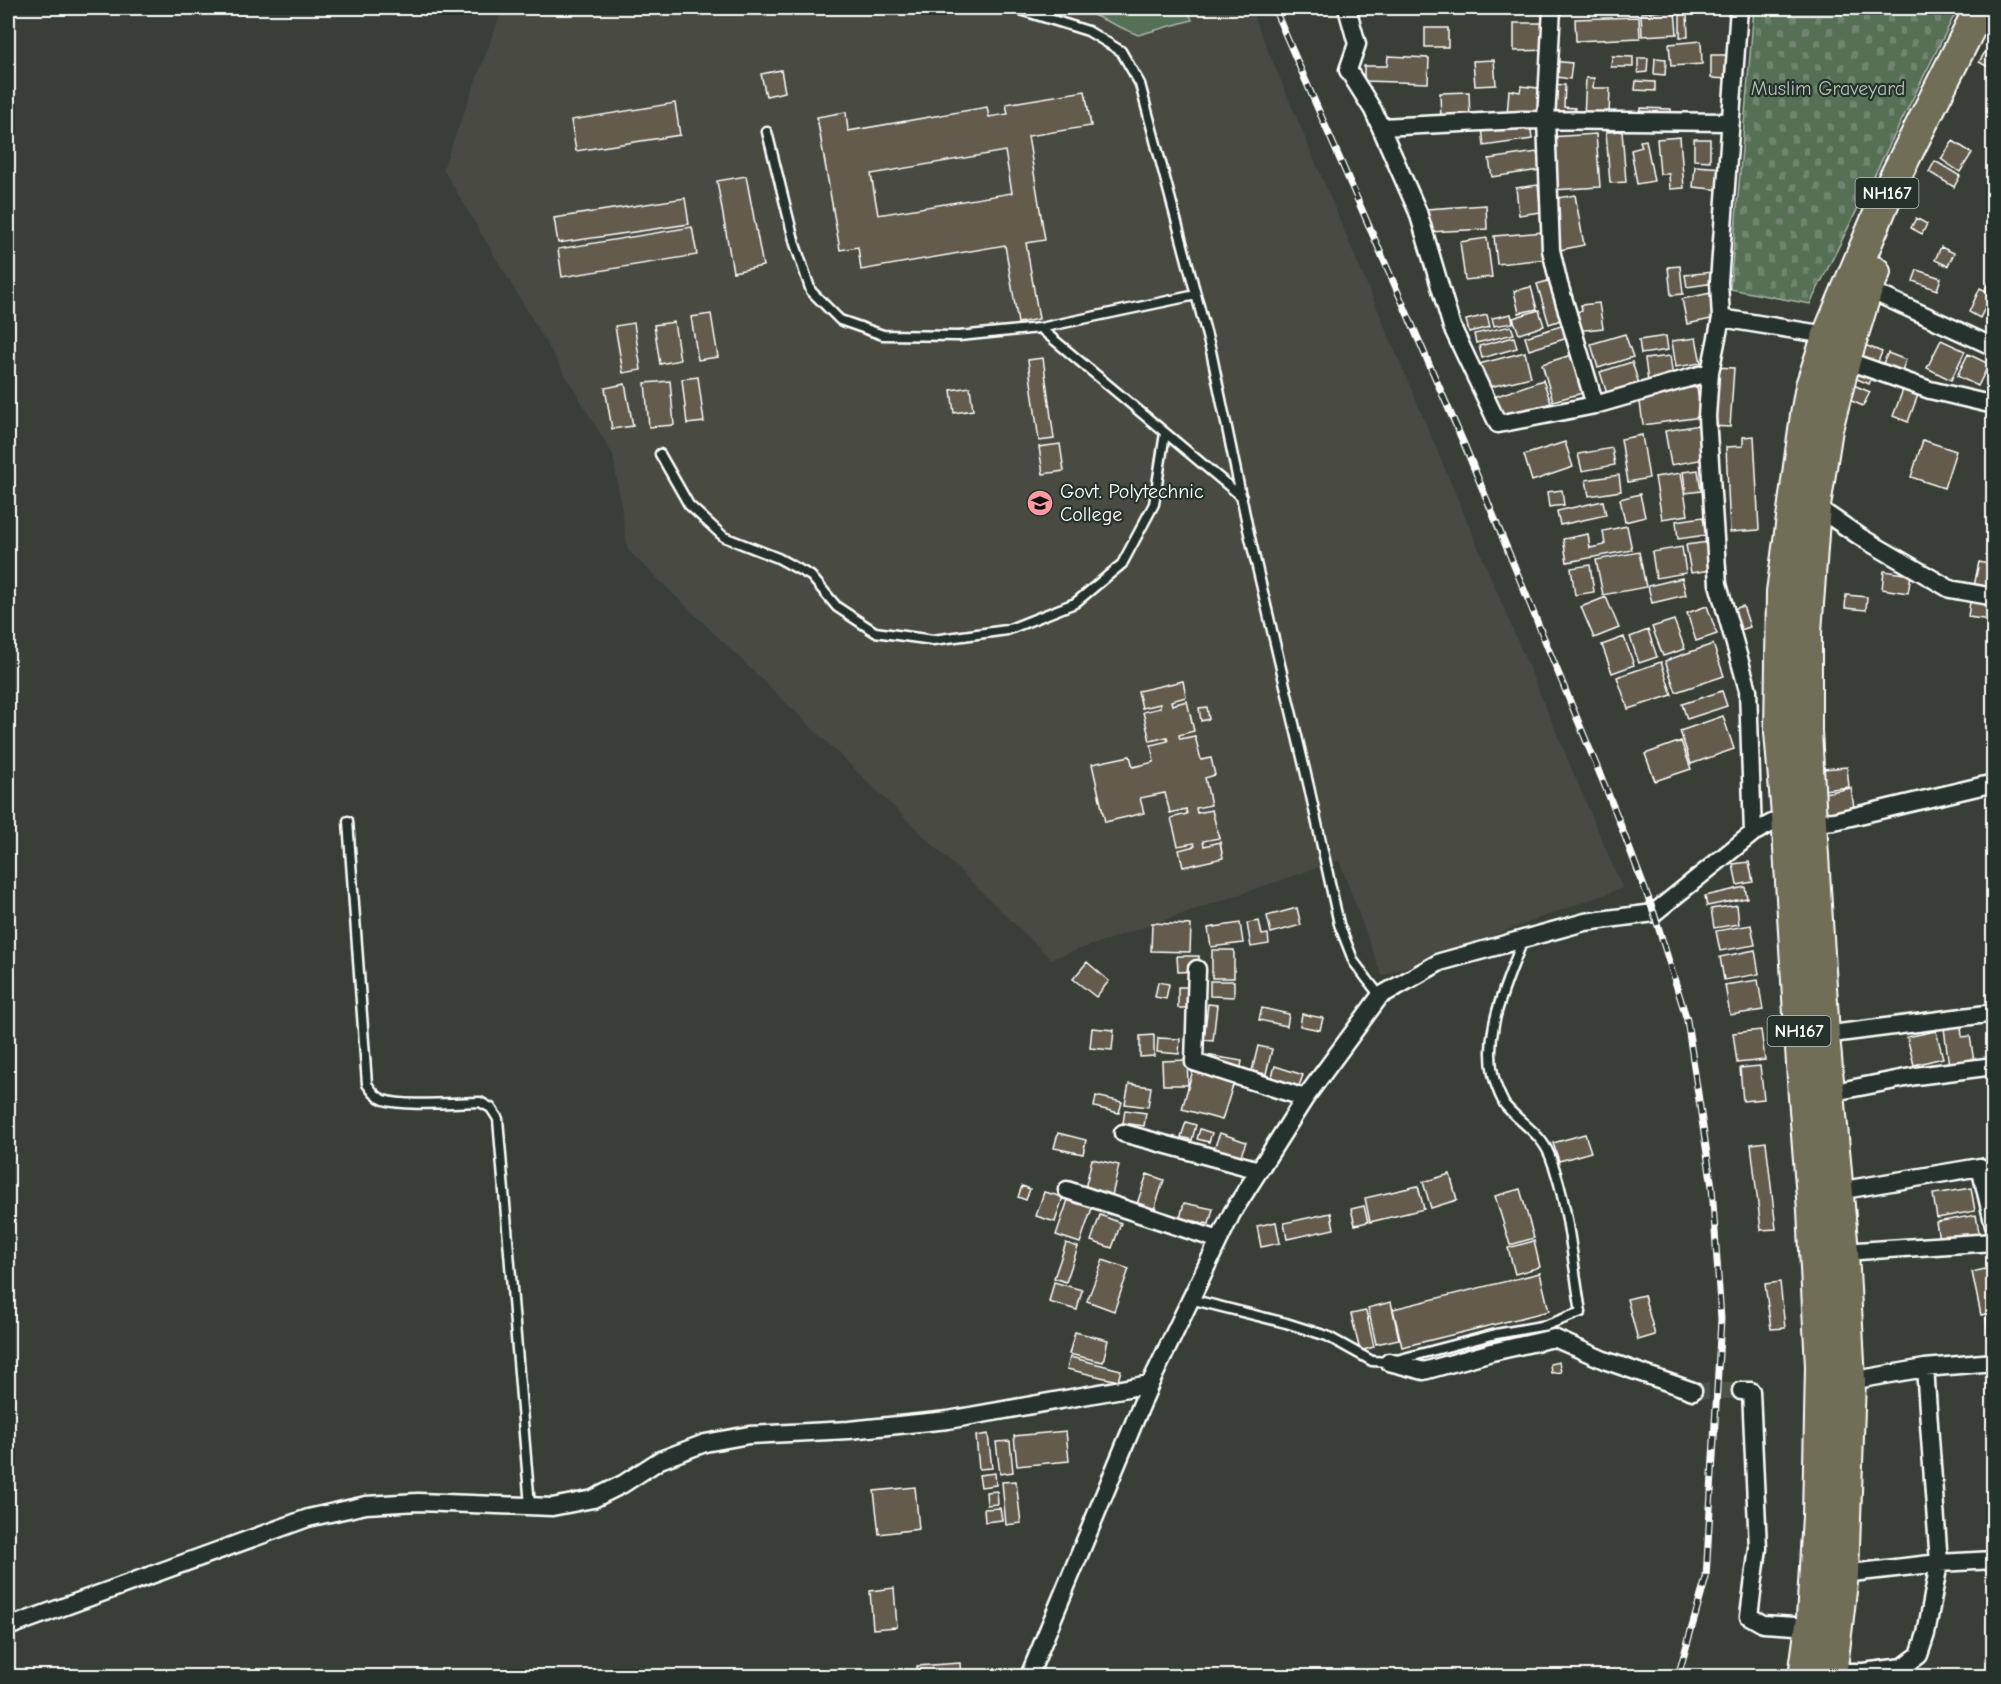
<svg xmlns="http://www.w3.org/2000/svg" width="2001" height="1684" viewBox="0 0 2001 1684" font-family="'Comic Neue',sans-serif">
<defs>
<pattern id="cemetery-stones" width="16" height="16" patternUnits="userSpaceOnUse" patternTransform="scale(1.5)"><rect width="16" height="16" fill="#567056"/><path d="M2 7V4a2 2 0 0 1 4 0v3zM10 15v-3a2 2 0 0 1 4 0v3z" fill="#6f856f"/></pattern>
</defs>
<rect width="100%" height="100%" fill="#393f37"/>
<filter id="ink" filterUnits="userSpaceOnUse"><feTurbulence type="fractalNoise" baseFrequency=".0167" numOctaves="2"/><feDisplacementMap in="SourceGraphic" scale="12" xChannelSelector="R" yChannelSelector="G"/><feConvolveMatrix kernelMatrix="1 2 1 2 8 2 1 2 1" color-interpolation-filters="sRGB"/></filter>
<g filter="url(#ink)">
<!-- built -->
<path fill="#4a4c42" d="M503,8H1250L1622,888L1382,976L1339,860L1051,959L628,550L613,455L443,169Z"/>
<!-- cemetery -->
<path fill="url(#cemetery-stones)" stroke="#aab8aa" stroke-width="1.5" d="M1754,8H1958L1810,304L1730,289Z"/>
<!-- pitch -->
<path fill="#567056" stroke="#aab8aa" stroke-width="1.5" d="M1077,8H1187L1192,20L1138,35Z"/>
<!-- building -->
<path fill="#645c4d" stroke="#fff" stroke-width="1.5" fill-rule="evenodd" d="M1711,8H1734V10H1711Z
M1675,10L1677,34L1642,36L1641,13Z
M1687,14L1688,37H1680V15Z
M1639,17L1640,38L1576,41L1575,19Z
M1514,23H1548V50L1514,51Z
M1425,28H1448V47H1425Z
M1993,39H1994V70L1979,62Z
M1701,41L1702,64L1671,66L1669,44Z
M1711,55H1729V79L1711,78Z
M1388,56L1429,58L1428,83L1364,81V66H1387Z
M1612,56L1633,57V67H1611Z
M1638,58H1648L1647,72L1638,73Z
M1655,58L1666,59L1665,75L1654,74Z
M1494,60L1496,85L1475,86L1473,61Z
M1552,61L1572,63L1570,79L1550,76Z
M781,70L785,92L766,96L761,74Z
M1586,78H1594L1593,88H1610L1609,117L1584,116Z
M1636,81L1655,82V91L1635,90Z
M1550,84L1565,85L1564,107L1575,108L1574,118L1549,117Z
M1521,86L1546,89L1543,120L1507,116L1509,90L1520,92Z
M1085,91L1091,126L1028,136L1045,240L1026,243L1039,319L1018,323L1005,245L861,270L858,247L840,250L817,117L846,112L848,131L987,107L989,117L1008,114L1006,104ZM1005,151L1012,193L878,215L871,174Z
M1469,92L1470,119L1441,120L1440,93Z
M675,103L680,135L576,151L571,120Z
M1641,108L1671,109V120L1641,119Z
M1530,121L1532,139L1484,146L1482,128Z
M1622,131L1626,182L1610,183L1606,132Z
M1596,134L1600,187L1552,190L1549,137Z
M1680,137L1684,188L1670,189L1669,174H1660L1657,139Z
M1694,139H1710V161L1694,160Z
M1646,140L1654,181L1637,184L1631,150L1642,147L1640,141Z
M1953,141L1972,153L1960,172L1941,159Z
M1537,152L1540,170L1492,177L1489,159Z
M1935,161L1960,176L1954,187L1929,172Z
M1695,166L1724,168L1722,190L1693,187Z
M746,176L763,266L733,272L717,181Z
M1538,185L1541,212L1519,215L1516,188Z
M1575,195L1584,245L1560,250L1551,199Z
M685,198L689,224L558,243L554,218Z
M1486,205L1487,229L1428,232L1426,209Z
M1916,218L1927,224L1922,234L1911,228Z
M692,227L697,255L562,277L558,249Z
M1544,232L1547,259L1497,264L1494,236Z
M1487,238L1492,277L1465,280L1460,242Z
M1941,247L1954,253L1948,266L1935,260Z
M1680,266L1683,294L1671,295L1668,267Z
M1917,270L1941,278L1937,290L1913,281Z
M1712,272L1714,283L1687,287L1685,275Z
M1555,279L1567,318L1549,324L1537,284Z
M1989,282L1994,284V293L1985,290Z
M1531,287L1537,309L1519,313L1514,291Z
M1980,288L1992,294L1980,318L1969,312Z
M1711,293L1716,318L1687,324L1682,299Z
M1599,303L1603,328L1577,331L1574,312L1582,311L1581,305Z
M1539,310L1544,326L1519,334L1513,318Z
M711,314L718,357L698,360L691,317Z
M1511,314L1513,323L1494,326L1492,318Z
M1487,315L1490,327L1469,332L1466,320Z
M674,322L680,360L660,364L654,325Z
M634,323L641,370L623,373L615,326Z
M1571,323L1574,336L1529,350L1525,337Z
M1511,326L1514,334L1476,343L1474,334Z
M1625,334L1633,357L1598,368L1591,344Z
M1666,336L1668,350L1641,354L1639,340Z
M1514,337L1517,348L1482,358L1479,346Z
M1696,338L1701,363L1676,367L1672,341Z
M1941,340L1965,351L1951,380L1927,368Z
M1855,341L1882,352L1877,364L1850,353Z
M1525,352L1531,377L1486,388L1479,364Z
M1578,353L1590,391L1553,401L1542,364Z
M1888,353L1906,360L1901,373L1882,365Z
M1968,354L1989,364L1978,386L1957,376Z
M1670,356L1673,379L1648,382L1645,359Z
M1043,358L1054,439L1039,441L1028,360Z
M1632,362L1640,387L1608,397L1600,372Z
M1714,367L1734,368L1730,427L1710,426Z
M1876,368L1869,384L1845,374Z
M698,377L704,422L687,424L682,379Z
M1543,380L1551,403L1498,420L1491,398Z
M670,381L674,425L649,427L645,383Z
M1844,381L1870,392L1863,406L1838,395Z
M625,384L633,426L612,429L605,388Z
M970,387L973,410L954,413L951,390Z
M1697,387L1701,417L1643,425L1639,395Z
M1904,387L1919,392L1908,422L1893,416Z
M1699,425L1705,459L1671,465L1665,431Z
M1642,435L1649,478L1628,482L1621,439Z
M1754,436L1759,530L1730,532L1726,447L1743,446V437Z
M1923,440L1956,451L1944,488L1911,477Z
M1565,442L1573,467L1532,481L1524,455Z
M1060,444L1064,471L1043,474L1039,447Z
M1612,448L1615,465L1582,471L1578,454Z
M1698,470L1701,491L1686,493L1683,472Z
M1681,473L1688,515L1662,519L1655,477Z
M1619,475L1621,491L1589,496L1586,480Z
M1562,490L1564,505L1549,507L1547,492Z
M1640,494L1645,517L1625,522L1620,499Z
M1603,501L1606,515L1560,525L1557,511Z
M1703,517L1706,535L1678,539L1676,521Z
M1627,526L1632,550L1567,562L1563,539L1588,534L1590,548L1605,545L1603,531Z
M1708,542L1712,570L1691,573L1686,545Z
M1682,547L1686,573L1656,578L1652,552Z
M1639,552L1646,587L1603,595L1596,560Z
M1979,562L1994,565V595L1973,591Z
M1590,565L1594,592L1575,595L1571,568Z
M1884,571L1911,575L1908,593L1882,589Z
M1682,578L1686,595L1652,603L1648,586Z
M1846,595L1867,597L1866,610L1845,608Z
M1606,597L1619,628L1594,638L1581,607Z
M1970,601L1993,604L1991,620L1968,617Z
M1707,606L1717,634L1696,641L1687,613Z
M1743,606L1750,627L1737,631L1730,610Z
M1674,620L1685,649L1663,656L1652,627Z
M1648,630L1657,657L1639,663L1630,637Z
M1624,637L1634,665L1612,673L1602,645Z
M1713,644L1724,676L1676,692L1665,661Z
M1661,662L1672,695L1628,709L1617,677Z
M1183,681L1186,697L1171,701L1172,705L1187,701L1194,731L1179,735L1180,739L1195,736L1201,760L1211,758L1215,775L1205,778L1211,805L1196,808L1197,813L1212,810L1219,838L1203,841L1204,846L1220,842L1223,858L1183,867L1179,850L1195,846L1194,843L1178,846L1171,818L1187,814L1186,809L1170,813L1165,793L1140,798L1144,813L1105,822L1092,764L1130,756L1133,767L1154,762L1151,745L1168,741L1167,737L1150,741L1143,712L1160,708V704L1142,708L1138,691Z
M1722,691L1727,706L1687,719L1682,704Z
M1207,707L1209,719L1201,721L1199,708Z
M1723,716L1734,749L1691,764L1680,731Z
M1681,741L1691,769L1655,781L1645,754Z
M1847,767L1849,787L1824,790L1822,769Z
M1851,788L1854,808L1827,813L1824,793Z
M1749,862L1753,882L1737,885L1733,864Z
M1745,887L1747,898L1707,906L1705,896Z
M1737,905L1739,924L1714,928L1711,909Z
M1297,908L1301,925L1271,933L1267,916Z
M1259,921L1262,935L1268,934L1269,944L1251,947L1247,923Z
M1152,923L1191,925L1190,952L1151,951Z
M1240,923L1243,943L1211,947L1208,928Z
M1751,925L1755,945L1720,951L1716,931Z
M1212,950H1234V978H1212Z
M1755,950L1759,974L1724,980L1720,957Z
M1177,956H1199L1200,971L1178,972Z
M1087,962L1109,981L1096,997L1073,979Z
M1758,980L1763,1010L1730,1015L1725,985Z
M1210,981H1234V997L1210,996Z
M1158,982L1169,984L1166,999L1155,997Z
M1178,987H1201V1008H1178Z
M1208,1004L1217,1005L1213,1041L1204,1040Z
M1262,1008L1289,1014L1287,1026L1259,1020Z
M1302,1014L1323,1018L1320,1030L1300,1026Z
M1961,1026L1962,1037L1970,1036L1974,1062L1949,1066L1944,1028Z
M1092,1028L1114,1030L1112,1050L1090,1048Z
M1761,1030L1765,1060L1737,1063L1733,1033Z
M1936,1031L1943,1058L1914,1065L1907,1037Z
M1154,1035V1056L1140,1057V1036Z
M1158,1038L1180,1039L1179,1054L1157,1052Z
M1258,1046L1272,1049L1266,1074L1252,1071Z
M1206,1055L1242,1061L1239,1078L1206,1069Z
M1187,1060L1188,1085H1163L1162,1061Z
M1275,1066L1303,1075L1297,1091L1270,1083Z
M1760,1066L1764,1099L1743,1101L1740,1068Z
M1193,1070L1234,1082L1222,1120L1182,1109Z
M1129,1084L1151,1087L1148,1107L1125,1104Z
M1096,1096L1122,1102L1119,1113L1094,1107Z
M1125,1110L1146,1113L1144,1126L1123,1123Z
M1186,1122L1196,1125L1192,1140L1181,1137Z
M1200,1129L1212,1133L1209,1142L1197,1139Z
M1058,1133L1086,1140L1083,1154L1054,1148Z
M1220,1133L1246,1142L1238,1163L1212,1154Z
M1585,1134L1591,1152L1559,1161L1553,1143Z
M1766,1142L1776,1229L1761,1230L1751,1144Z
M1092,1159L1119,1165L1111,1200L1084,1193Z
M1147,1174L1164,1180L1153,1213L1136,1207Z
M1450,1174L1457,1200L1431,1208L1423,1182Z
M1022,1186L1030,1189L1026,1200L1018,1197Z
M1418,1186L1424,1209L1370,1222L1365,1198Z
M1971,1188L1975,1211L1937,1218L1933,1194Z
M1520,1189L1534,1238L1510,1245L1495,1196Z
M1044,1192L1063,1197L1055,1222L1036,1216Z
M1070,1194L1094,1202L1080,1243L1056,1235Z
M1184,1203L1213,1209L1209,1224L1180,1218Z
M1364,1206L1368,1222L1355,1225L1351,1209Z
M1331,1213L1334,1229L1287,1239L1284,1223Z
M1100,1215L1121,1223L1112,1248L1091,1241Z
M1976,1215L1980,1238L1940,1245L1936,1222Z
M1276,1222L1280,1243L1261,1247L1257,1226Z
M1534,1241L1540,1267L1515,1274L1508,1248Z
M1066,1243L1078,1247L1066,1282L1054,1278Z
M1103,1260L1129,1269L1114,1311L1087,1301Z
M1994,1267V1312L1981,1315L1972,1272Z
M1540,1273L1549,1311L1402,1347L1393,1309Z
M1054,1282L1082,1290L1077,1310L1049,1302Z
M1780,1282L1785,1328L1771,1329L1765,1284Z
M1644,1295L1655,1335L1638,1340L1627,1299Z
M1391,1302L1399,1339L1376,1344L1368,1308Z
M1366,1311L1374,1347L1360,1351L1351,1314Z
M1994,1316V1356L1991,1357L1986,1317Z
M1075,1332L1108,1340L1103,1362L1069,1354Z
M1070,1357L1121,1370L1118,1381L1067,1369Z
M1559,1362L1561,1372L1551,1373L1550,1364Z
M1994,1375V1403H1991L1988,1376Z
M1066,1431L1069,1461L1017,1466L1014,1436Z
M988,1434L992,1468L979,1469L976,1436Z
M1010,1441L1013,1472L1000,1474L996,1442Z
M995,1473L996,1485L981,1487L979,1475Z
M1016,1481L1021,1523L1006,1525L1002,1482Z
M915,1487L919,1529L879,1534L874,1491Z
M997,1491L998,1504L987,1505L986,1492Z
M1000,1508L1002,1520L985,1522L984,1509Z
M894,1588L897,1627L873,1629L870,1591Z
M960,1663L961,1676H918L917,1666Z"/>
<g fill="none" stroke-linecap="round" stroke-linejoin="round">
<!-- street-tunnel -->
<path stroke="#4d524b" stroke-width="16" stroke-dasharray="16 8" stroke-linecap="butt" d="M1693,1391H1741"/>
<defs>
<path id="lane" d="M1014,8L1088,31L1121,51L1140,84L1211,351L1248,529L1309,787L1339,924L1354,962L1380,996
M767,132L795,244L811,291L840,320L883,335L959,336L1040,328L1196,295
M1040,328L1242,497
M660,454L689,505L724,537L778,558L811,576L837,607L875,632L933,640L1007,630L1075,603L1122,564L1154,504L1165,433
M348,821L367,1084C372,1091 376,1097 384,1100C404,1107 458,1102 480,1102L491,1108L498,1119L530,1506
M1190,1299L1286,1323L1327,1336L1372,1361L1389,1362L1496,1334L1547,1325L1581,1312C1572,1260 1569,1205 1550,1156C1541,1133 1520,1123 1505,1105C1503,1102 1501,1097 1499,1093C1477,1043 1505,987 1523,940"/>
<path id="street" d="M1347,8L1357,44L1348,70L1373,110L1418,212L1452,327L1498,424L1595,405L1710,372
M1552,8L1546,120L1551,250L1559,284L1595,405
M1739,8L1719,282L1721,318L1710,372L1707,417L1718,584L1748,690L1753,833
M1381,127L1522,120L1731,122
M1867,289L1994,347
M1721,318L1833,336
M1845,360L1930,390L1994,405
M1815,506L1862,538L1950,589L1994,597
M1811,823L1834,821L1994,783
M1197,969L1194,1062L1305,1098
M1824,1035L1994,1013
M1829,1093L1916,1076L1994,1066
M1123,1133L1259,1170
M1067,1190L1219,1240
M1838,1191L1980,1167L1994,1226
M1843,1252L1994,1242
M1389,1362L1424,1371L1492,1352L1554,1338L1604,1360L1693,1391
M1850,1381L1925,1368L1994,1362
M1741,1391H1751L1758,1548L1749,1616L1763,1624L1811,1627
M1843,1574L1939,1563L1994,1560
M8,1627L308,1518L366,1505L418,1502L552,1507L593,1499L623,1484L660,1460L705,1443L749,1435L849,1430L948,1420L1150,1384L1232,1213L1305,1098L1380,996L1440,962L1585,922L1654,913L1753,833L1787,815
M1832,1672H1863L1903,1667L1919,1655L1926,1634L1939,1563L1925,1368
M1029,1676L1150,1384"/>
<path id="highway" d="M1804,1676L1812,1618L1818,1516L1821,1366L1813,1210L1804,1097L1787,815L1780,732L1782,592L1806,415L1811,386L1828,335L1891,185L1980,8
M1831,1676L1843,1574L1850,1381L1843,1252L1824,1035L1811,823L1806,731V632L1815,506L1827,429L1845,360L1867,289L1875,272"/>
</defs>
<!-- lane casing -->
<use href="#lane" stroke="#fff" stroke-width="13"/>
<!-- street casing -->
<use href="#street" stroke="#fff" stroke-width="21"/>
<!-- highway casing -->
<use href="#highway" stroke="#fff" stroke-width="34"/>
<!-- lane -->
<use href="#lane" stroke="#26332d" stroke-width="8"/>
<!-- street -->
<use href="#street" stroke="#26332d" stroke-width="16"/>
<!-- highway -->
<use href="#highway" stroke="#716e59" stroke-width="30"/>
<defs>
<path id="rail" d="M1274,8L1464,444L1616,813L1654,913L1687,1020L1712,1187L1721,1319L1706,1578L1678,1676"/>
</defs>
<!-- rail casing -->
<use href="#rail" stroke="#fff" stroke-width="7"/>
<!-- rail -->
<use href="#rail" stroke="#26332d" stroke-width="4.5" stroke-dasharray="14" stroke-linecap="butt"/>
</g>
</g>
<!-- icons -->
<defs>
<symbol id="university-disc" viewBox="-11 -11 22 22"><circle r="9.5" fill="#ff9aa2" stroke="#26332d"/><path d="M0-5L7-2L0 1L-7-2ZM-4 1L0 2.5L4 1V4Q0 6-4 4Z" fill="#111"/></symbol>
</defs>
<g fill-rule="evenodd">
<use href="#university-disc" x="1025" y="488" width="30" height="30"/>
</g>
<g text-anchor="middle" stroke-width="4.5" stroke-linejoin="round" paint-order="stroke">
<!-- shield labels -->
<g fill="#26332d" stroke="#bec2c0" stroke-width="1.5">
<rect x="1855.5" y="178" width="63" height="30" rx="4.5"/>
<rect x="1767.5" y="1016" width="63" height="30" rx="4.5"/>
</g>
<g font-size="18" font-weight="bold" fill="#fff">
<text x="1887" y="199">NH167</text>
<text x="1799" y="1037">NH167</text>
</g>
<!-- park labels -->
<g font-size="20" fill="#b3bfb3" stroke="#26332d">
<text x="1828" y="95">Muslim Graveyard</text>
</g>
<!-- poi labels -->
<g font-size="20" fill="#fff" stroke="#26332d" text-anchor="start">
<text x="1060" y="498">Govt. Polytechnic<tspan x="1060" dy="23">College</tspan></text>
</g>
</g>
<!-- margin -->
<rect width="2001" height="1684" fill="none" stroke="#26332d" stroke-width="30"/>
<rect x="15" y="15" width="1971" height="1654" fill="none" stroke="#fff" stroke-width="2" filter="url(#ink)"/>
</svg>
